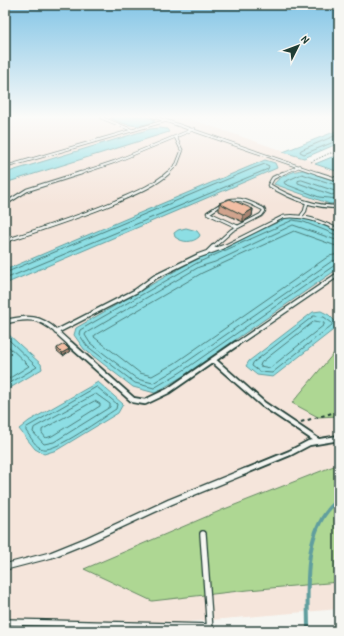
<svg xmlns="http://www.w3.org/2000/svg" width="344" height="636" viewBox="0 0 344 636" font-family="'Patrick Hand',sans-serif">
<rect width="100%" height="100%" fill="#f6f6f2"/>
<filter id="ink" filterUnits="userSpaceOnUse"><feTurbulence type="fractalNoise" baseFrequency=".025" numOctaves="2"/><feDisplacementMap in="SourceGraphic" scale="8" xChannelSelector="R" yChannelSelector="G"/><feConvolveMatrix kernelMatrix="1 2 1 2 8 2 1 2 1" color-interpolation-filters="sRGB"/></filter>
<g filter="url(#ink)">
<!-- built -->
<path fill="#f5e5db" d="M5,116H181L339,170V609L82,631H5Z"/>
<!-- green -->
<path fill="#aed793" stroke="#668a64" d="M339,347V416L318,417L292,403Z
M339,464V582L248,590L152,601L84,569L222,510Z"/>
<!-- water -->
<path fill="#8ddee4" stroke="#619e9e" d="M115,116H144L155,120L154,122C136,128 127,126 110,118Z
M160,128L167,129L169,132L5,183V173L150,129Z
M339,130V143L304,158L283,152Z
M332,157L339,158V172L315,164Z
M265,160L275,163L277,168L5,284V270Z
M303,170L339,182V203L330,204L274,184C278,177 295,170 303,170Z
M293,215L305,218L339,232V268L183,376L155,393L133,387L84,349L74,335L76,328L196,259L211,254Z
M186,228L197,231L200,235L199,237C192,243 183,243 175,237L174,233L178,230Z
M321,311L329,315L337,323V327L273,377L257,375L246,366L249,361L313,312Z
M8,334L41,364L42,369L5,391V335Z
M98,382L123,404L118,413L57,450L44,454L35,449L19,429L29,421Z"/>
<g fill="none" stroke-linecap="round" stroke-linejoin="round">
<!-- shore -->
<path stroke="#4b7d7a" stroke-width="1" d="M339,134L301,150L300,152L304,154L339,140
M302,180L335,191L336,193L332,195L298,183V181Z
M339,186L302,174L284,182L285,184L319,197L339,199
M339,236L304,222L293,220L197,263L80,330L79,334L87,346L135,383L154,388L181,372L335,265H339
M339,241L293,225L215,262L199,267L86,333L85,335L90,343L137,379L153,383L178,368L332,261L339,260
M339,247L294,231L202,273L95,335L94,337L140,373L152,376L175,363L329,256L339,254
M5,273L254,168L265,164L269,166L268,169L5,279
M314,316L324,317L332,323V325L272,373L260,372L252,366L253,363Z
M315,321L324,323V325L270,368L260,366L261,363Z
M5,338L8,339L37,367L5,386
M5,343L29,366L5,381
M97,387L117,404L116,409C103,417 56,452 43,449C35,447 31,437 26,431V428Z
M96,394L110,404V407L54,442L44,444L33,432L34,428Z
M95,401L100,404V406L52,436L46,438L42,433V430Z"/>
<!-- stream -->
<path stroke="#619e9e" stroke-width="4" d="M308,631C308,590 301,527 339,500"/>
<defs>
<path id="lane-far4" d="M104,116L102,118L132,130
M152,116L320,174
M5,167L165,121
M78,174L114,162L194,129
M167,174L177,164L182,151L176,138
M281,174L300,166"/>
<path id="lane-far3" d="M283,173L273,178L269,185C290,198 314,207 339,207
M317,173L339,180
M5,204L27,190L81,173
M222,204L208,213L238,227
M302,215L305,211L307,203
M5,241C42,229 79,217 115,202C133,194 154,186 168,173
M212,248L232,230L261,215L264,211L263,209C251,203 241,197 228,201
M221,248L283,217C304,214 321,222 339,230"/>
<path id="lane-far2" d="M208,252L213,247
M5,322C41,312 46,323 71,345
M56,332L136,291L155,277L198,256L223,247
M235,345L339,274"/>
<path id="lane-far1" d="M70,344L133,400L145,402L168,391L236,344
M213,360L263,404L318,441
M244,472L290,453L309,443L339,438"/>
<path id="lane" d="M203,534L210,631
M5,567L51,555L88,540L170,502L246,471
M5,622L210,627"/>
</defs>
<!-- lane-far4 casing -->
<use href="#lane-far4" stroke="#1f3d34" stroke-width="3.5"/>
<!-- lane-far3 casing -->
<use href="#lane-far3" stroke="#1f3d34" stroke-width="4.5"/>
<!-- lane-far2 casing -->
<use href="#lane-far2" stroke="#1f3d34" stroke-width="6"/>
<!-- lane-far1 casing -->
<use href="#lane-far1" stroke="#1f3d34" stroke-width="8"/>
<!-- lane casing -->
<use href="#lane" stroke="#1f3d34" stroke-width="8"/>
<!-- path-far1 -->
<path stroke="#1f3d34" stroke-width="1" stroke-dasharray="1.5 1.5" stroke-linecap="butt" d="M311,162L330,153L339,154"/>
<!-- path -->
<path stroke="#1f3d34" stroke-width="2" stroke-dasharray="3.5 3.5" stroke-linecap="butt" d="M301,422L339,411"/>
<!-- lane-far4 -->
<use href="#lane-far4" stroke="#f6f6f2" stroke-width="2"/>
<!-- lane-far3 -->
<use href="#lane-far3" stroke="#f6f6f2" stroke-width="2.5"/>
<!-- lane-far2 -->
<use href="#lane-far2" stroke="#f6f6f2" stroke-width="3.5"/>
<!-- lane-far1 -->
<use href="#lane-far1" stroke="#f6f6f2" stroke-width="4.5"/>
<!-- lane -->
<use href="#lane" stroke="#f6f6f2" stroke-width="5.5"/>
<defs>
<path id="rail" d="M5,630L26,631"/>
</defs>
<!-- rail casing -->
<use href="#rail" stroke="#1f3d34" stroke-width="5.5"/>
<!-- rail -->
<use href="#rail" stroke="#f6f6f2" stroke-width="4" stroke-dasharray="12" stroke-linecap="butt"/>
</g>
<!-- wall -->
<path fill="#d0a38d" stroke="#1f3d34" d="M219,203L253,209L252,216L243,222L219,211Z
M57,348L70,351L63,356L57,351Z"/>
<!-- shaded-wall -->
<path fill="#a98573" stroke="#1f3d34" d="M253,209L252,216L243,222V215Z
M69,349L70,351L63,356L62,353Z"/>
<!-- building -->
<path fill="#f2bea4" stroke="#1f3d34" d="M230,199L253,209L243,215L219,203Z
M64,344L69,349L62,353L57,348Z"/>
</g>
<!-- sky -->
<linearGradient id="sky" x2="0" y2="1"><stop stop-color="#83c5e6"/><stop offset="0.57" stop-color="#fbfbf9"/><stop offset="1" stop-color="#fbfbf9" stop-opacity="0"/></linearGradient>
<rect width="344" height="205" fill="url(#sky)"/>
<!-- margin -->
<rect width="344" height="636" fill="none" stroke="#f6f6f2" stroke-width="20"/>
<rect x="10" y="10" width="324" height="616" fill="none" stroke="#1f3d34" stroke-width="1.5" filter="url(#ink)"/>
<!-- north arrow -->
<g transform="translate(298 46) rotate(48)" stroke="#f6f6f2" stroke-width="3" paint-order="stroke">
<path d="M0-3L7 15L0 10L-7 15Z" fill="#1f3d34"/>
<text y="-6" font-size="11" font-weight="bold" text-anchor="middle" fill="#1f3d34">N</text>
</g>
</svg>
